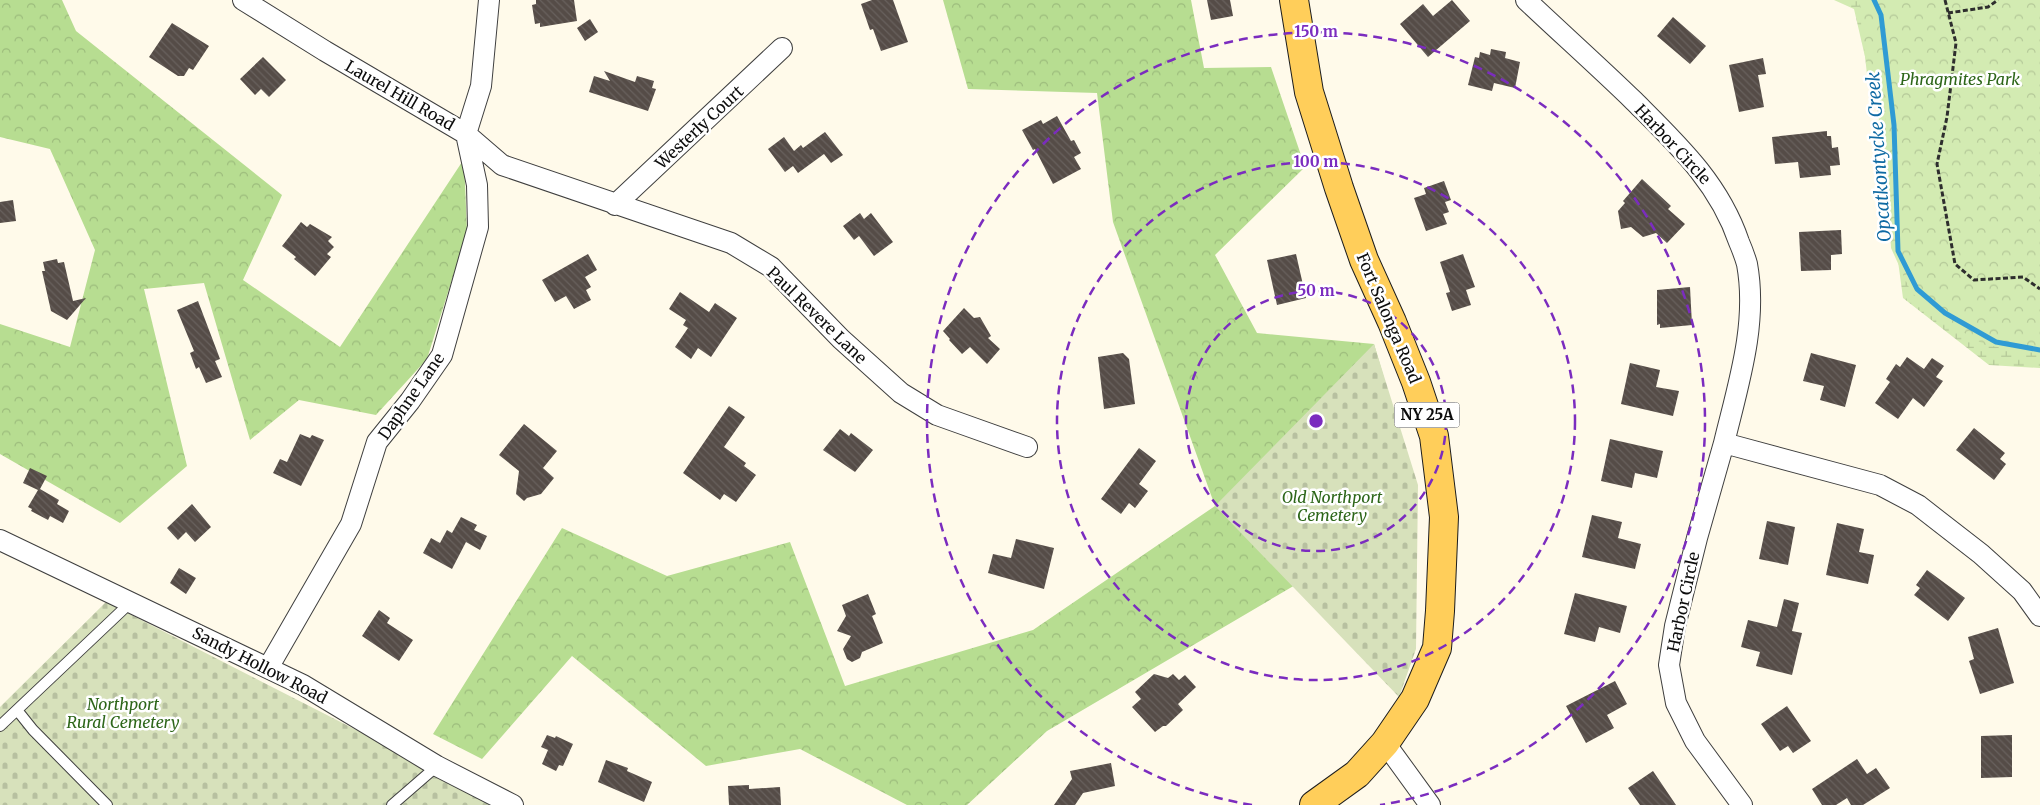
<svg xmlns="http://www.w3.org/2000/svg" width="2040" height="805" viewBox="0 0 2040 805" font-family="Merriweather,serif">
<defs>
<pattern id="forest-crowns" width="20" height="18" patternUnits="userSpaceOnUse" patternTransform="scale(1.25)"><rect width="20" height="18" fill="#b7dd91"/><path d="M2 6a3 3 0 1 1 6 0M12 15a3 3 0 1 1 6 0" fill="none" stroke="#9cbc7c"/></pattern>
<pattern id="wetland-marsh" width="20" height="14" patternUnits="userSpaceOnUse" patternTransform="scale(1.25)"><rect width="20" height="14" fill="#d3ebb2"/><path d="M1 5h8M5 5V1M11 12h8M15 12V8" fill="none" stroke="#b4c898"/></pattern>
<pattern id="cemetery-stones" width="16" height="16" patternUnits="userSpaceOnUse" patternTransform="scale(1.25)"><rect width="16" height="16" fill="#d7e1bb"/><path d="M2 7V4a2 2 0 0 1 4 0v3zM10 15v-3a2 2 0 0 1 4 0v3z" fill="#b7c0a0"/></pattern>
<pattern id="park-crowns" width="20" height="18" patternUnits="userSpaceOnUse" patternTransform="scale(1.25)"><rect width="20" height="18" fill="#d3ebb2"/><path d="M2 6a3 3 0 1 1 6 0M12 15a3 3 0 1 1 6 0" fill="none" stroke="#b4c898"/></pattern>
<pattern id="building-back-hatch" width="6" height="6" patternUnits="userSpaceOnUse" patternTransform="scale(1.25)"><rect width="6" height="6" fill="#554c47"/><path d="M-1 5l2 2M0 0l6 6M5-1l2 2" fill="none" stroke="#68615d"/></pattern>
</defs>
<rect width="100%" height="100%" fill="#fffaea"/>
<!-- forest -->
<path fill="url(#forest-crowns)" d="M0,0H62L76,31L282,195L243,280L340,347L464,159L467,232L427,359L376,415L299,400L250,440L204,283L144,289L187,466L120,523L0,454V324L70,347L95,250L50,149L0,137Z
M943,0H1191L1204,68L1271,67L1305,167L1215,255L1257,333L1374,344L1384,378L1302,581L1047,731L967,805H907L800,749L706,766L572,656L482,759L433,734L562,528L667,576L790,542L845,686L1033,630L1215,506L1113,222L1097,93L968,89Z"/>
<!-- wetland -->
<path fill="url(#wetland-marsh)" d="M1834,0H1891L2040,335V368L1989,365L1903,298L1878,113L1854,9Z"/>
<!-- cemetery -->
<path fill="url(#cemetery-stones)" d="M1374,344L1418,485L1416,649L1399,697L1215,506Z
M106,602L503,805H0V707Z"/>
<!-- park -->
<path fill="url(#park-crowns)" d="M1859,0H2040V354L1985,345L1942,320L1911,292L1891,248L1885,104L1868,84Z"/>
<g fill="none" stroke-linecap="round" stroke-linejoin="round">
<!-- stream -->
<path stroke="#2f9bd4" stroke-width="5" d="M1874,0L1881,15L1894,125L1898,251L1917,289L1945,313L1996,342L2040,350"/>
</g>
<!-- building -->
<path fill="url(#building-back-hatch)" d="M536,0H574L577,21L540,27V23L535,24L532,5L536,4Z
M872,0H893L908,42L881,51L873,29L870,30L861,4Z
M1207,0H1230L1233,16L1211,20Z
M1452,0L1470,21L1428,57L1400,24L1423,4L1433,16Z
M1673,17L1706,46L1690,64L1657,36Z
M590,19L598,32L585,41L577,28Z
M172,23L209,46L193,70L189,68L184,76H178L149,57Z
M1491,49L1506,52L1505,58L1520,62L1515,88L1494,83L1492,91L1468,85L1475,57L1479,58L1480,52L1490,55Z
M263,57L286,80L269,97L261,89L255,95L240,79Z
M1763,58L1766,74L1758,75L1764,107L1739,112L1729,65Z
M604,71L635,82L637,76L654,81L652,88L656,89L648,111L589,92L594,76L610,81Z
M1057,116L1071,141L1074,140L1081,153L1074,157L1081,169L1053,184L1035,149L1033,150L1022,130L1041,120L1043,124Z
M1827,131V136H1831L1832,148L1838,147L1840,165L1830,166L1831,175L1800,178L1798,162L1775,164L1772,137Z
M825,132L843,155L831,163L824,154L798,173L793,166L785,172L768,149L784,137L794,151L801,145L803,148Z
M1642,179L1671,206L1668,209L1685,224L1667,243L1656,233L1643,237L1631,227L1621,229L1618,211L1625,203L1623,201Z
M1444,181L1451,200L1445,202L1449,212L1443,214L1447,224L1426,231L1414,198L1426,194L1424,188Z
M13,200L16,221L0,223V202Z
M860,213L864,219L871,213L893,242L874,256L859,236L854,240L843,226Z
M301,222L307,227L310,224L332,237L328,241L334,247L327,254L331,257L315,276L294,259L296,257L282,246Z
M1841,230L1842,254L1831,255V270L1801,271L1799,232Z
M588,254L597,270L585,277L591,287L586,290L591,300L574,309L566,296L555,302L542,280Z
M1296,254L1306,298L1277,305L1267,260Z
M1463,254L1475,287L1466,290L1471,305L1452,311L1446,293L1450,292L1440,262Z
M57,259L58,263L64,262L73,301L86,298L67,320L51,311L42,271H45L43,262Z
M1690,287L1692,325L1660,328V324L1657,325V290Z
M680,292L709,312L715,303L737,318L711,357L698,348L691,359L675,347L688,328L683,325L686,320L669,309Z
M198,301L217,351L220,359L215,361L222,377L206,383L199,367L196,369L190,353L194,351L177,310Z
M964,308L974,318L980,317L991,336L988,338L1000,349L987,364L970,347L962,354L949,340L950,339L943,331Z
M1123,353L1129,359L1135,404L1104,409L1098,357Z
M1811,353L1856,365L1845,407L1820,400L1824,386L1803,381Z
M1907,357L1924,369L1932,358L1944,366L1936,377L1943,381L1924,407L1913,398L1898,419L1875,403L1890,382L1886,379L1896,364L1900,367Z
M1630,363L1660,370L1656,387L1679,391L1673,416L1621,404Z
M729,406L745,417L724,447L746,463L744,466L756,475L736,502L724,494L720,500L683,473Z
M524,424L557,451L543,468L554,478L541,494L527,498L524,501L516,494L519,471L499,455Z
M1974,428L2005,453L2000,459L2006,464L1994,480L1956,450Z
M840,429L849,436L851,433L873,450L855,472L823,450Z
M300,434L310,438L312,435L324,440L301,486L273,473L280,459L287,462Z
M1610,439L1663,451L1657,478L1635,473L1632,488L1601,481Z
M1139,448L1156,461L1139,484L1148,491L1135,508L1129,503L1121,514L1101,499Z
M30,468L47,476L40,489L59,500L57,504L69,511L63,523L50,516L48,520L31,511L32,509L28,507L38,490L23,483Z
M192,504L211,527L195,542L186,532L178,540L167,528Z
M1592,515L1622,522L1618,538L1641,544L1635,569L1582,557Z
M461,517L477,525L474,530L487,536L480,550L466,542L452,569L423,553L431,538L440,543L447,530L452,533Z
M1767,521L1795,527L1788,565L1759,559Z
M1837,523L1864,529L1859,552L1874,555L1868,584L1826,575Z
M1016,539L1054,548L1044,589L988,573L993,554L1011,558Z
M179,568L196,578L186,594L170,583Z
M1927,570L1965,598L1948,621L1914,595L1920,588L1916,585Z
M1575,593L1627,606L1620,633L1599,627L1595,642L1564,634Z
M868,594L876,614L872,616L883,643L862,652L860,658L852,662L847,659L843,649L851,636L837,631L846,616L842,605Z
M1784,599L1799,603L1792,631L1802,633L1792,675L1756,666L1760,652L1741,647L1748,620L1777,627Z
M379,610L390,618L387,623L413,640L399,661L362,636Z
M1998,628L2014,683L1980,694L1969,661L1974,659L1968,637Z
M1154,674L1168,678L1173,674L1179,680L1185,675L1196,687L1178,704L1183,710L1166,726H1163L1155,732L1132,707L1141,699L1135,692Z
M1615,681L1627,704L1607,715L1614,728L1586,743L1566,706Z
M1787,706L1811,741L1793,753L1788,746L1780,751L1761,724Z
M547,735L555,738L556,736L573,744L563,766L559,765L556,771L542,764L548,750L541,747Z
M2012,735V777L1981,778V736Z
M1857,759L1867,774L1876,768L1890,788L1863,805H1851L1847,798L1836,805H1822L1812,789Z
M606,760L628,768L627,771L652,782L644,802L598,782Z
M1111,763L1115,786L1083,793L1075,805H1054L1072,779L1070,771Z
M1653,771L1676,805H1640L1628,788Z
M749,785V789L780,787L781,805H729L728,786Z"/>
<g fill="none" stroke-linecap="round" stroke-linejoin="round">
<defs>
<path id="lane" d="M17,710L33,730L107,805
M0,726L131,602
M392,805L437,766"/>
<path id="street" d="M243,0L325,51L466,134L502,165L731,243L771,267L841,339L901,393L937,415L1027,447
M1526,0C1562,34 1599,67 1634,101C1678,145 1719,183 1739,242C1742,249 1745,257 1747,264C1758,324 1738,385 1724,443
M615,205L782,48
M0,540L303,685L437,766L513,805
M268,668L351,524L377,442L410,401L442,355L478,227L477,185L466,134L481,86L489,0
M1385,743L1430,805
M1742,805L1695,741L1676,703L1669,665L1675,626L1697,538L1724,443L1880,485L1918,505L1981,554L2022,591L2040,616"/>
<path id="primary" d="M1294,0L1309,92L1339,188L1364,260L1392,322L1416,382L1434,436L1444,517L1440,611L1437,648L1415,699L1385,743L1357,774L1314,805"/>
</defs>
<!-- lane casing -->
<use href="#lane" stroke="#3f3f3f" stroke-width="12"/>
<!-- street casing -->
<use href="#street" stroke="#3f3f3f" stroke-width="22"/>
<!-- primary casing -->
<use href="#primary" stroke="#1d1d1d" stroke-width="30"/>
<!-- path -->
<path stroke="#2e2e2e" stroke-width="3" stroke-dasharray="5 2.5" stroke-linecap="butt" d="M1945,0L1956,43L1947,117L1937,164L1955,264L1974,280L2023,277L2040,289
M1948,13L1988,7L1998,0"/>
<!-- lane -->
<use href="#lane" stroke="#fff" stroke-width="10"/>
<!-- street -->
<use href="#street" stroke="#fff" stroke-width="20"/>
<!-- primary -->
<use href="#primary" stroke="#ffce5a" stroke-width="28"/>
</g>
<!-- distance rings -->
<g fill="none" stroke="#7b2cbf" stroke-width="2.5" stroke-dasharray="9 6">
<circle cx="1316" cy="421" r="130"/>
<circle cx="1316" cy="421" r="259"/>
<path d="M1252 805A389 389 0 1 1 1380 805"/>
</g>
<g text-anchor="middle" stroke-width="5" stroke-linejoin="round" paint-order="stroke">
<!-- shield labels -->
<rect fill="#fff" stroke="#555" stroke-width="1" x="1394.5" y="402.5" width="65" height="25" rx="4"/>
<g font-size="15" font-weight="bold" fill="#0c0c0c">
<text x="1427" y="420">NY 25A</text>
</g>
<!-- park labels -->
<g font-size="16" font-style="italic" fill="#2d6619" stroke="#fff">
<text x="1960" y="85">Phragmites Park</text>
<text x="1332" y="503">Old Northport<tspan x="1332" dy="18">Cemetery</tspan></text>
<text x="123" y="710">Northport<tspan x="123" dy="18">Rural Cemetery</tspan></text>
</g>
<!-- street labels -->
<g font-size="16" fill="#0c0c0c" stroke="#fff">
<text transform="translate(400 95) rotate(30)" y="6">Laurel Hill Road</text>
<text transform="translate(699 127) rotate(-43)" y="6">Westerly Court</text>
<text transform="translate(1673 144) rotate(47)" y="6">Harbor Circle</text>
<text transform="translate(817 315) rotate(44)" y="6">Paul Revere Lane</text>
<text transform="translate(1389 318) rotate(67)" y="6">Fort Salonga Road</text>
<text transform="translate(411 396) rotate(-55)" y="6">Daphne Lane</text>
<text transform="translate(1683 602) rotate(-78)" y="6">Harbor Circle</text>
<text transform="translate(260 665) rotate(27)" y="6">Sandy Hollow Road</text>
</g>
<!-- water labels -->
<g font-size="18" font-style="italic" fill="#0f6aa3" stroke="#fff">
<text transform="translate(1879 157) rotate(-94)" y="6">Opcatkontycke Creek</text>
</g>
</g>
<circle cx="1316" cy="421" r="8" fill="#7b2cbf" stroke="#fff" stroke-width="2.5"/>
<g font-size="15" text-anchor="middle" font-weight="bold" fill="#7b2cbf" stroke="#fff" stroke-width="5" stroke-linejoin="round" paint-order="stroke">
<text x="1316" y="37">150 m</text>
<text x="1316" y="167">100 m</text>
<text x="1316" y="296">50 m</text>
</g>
</svg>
